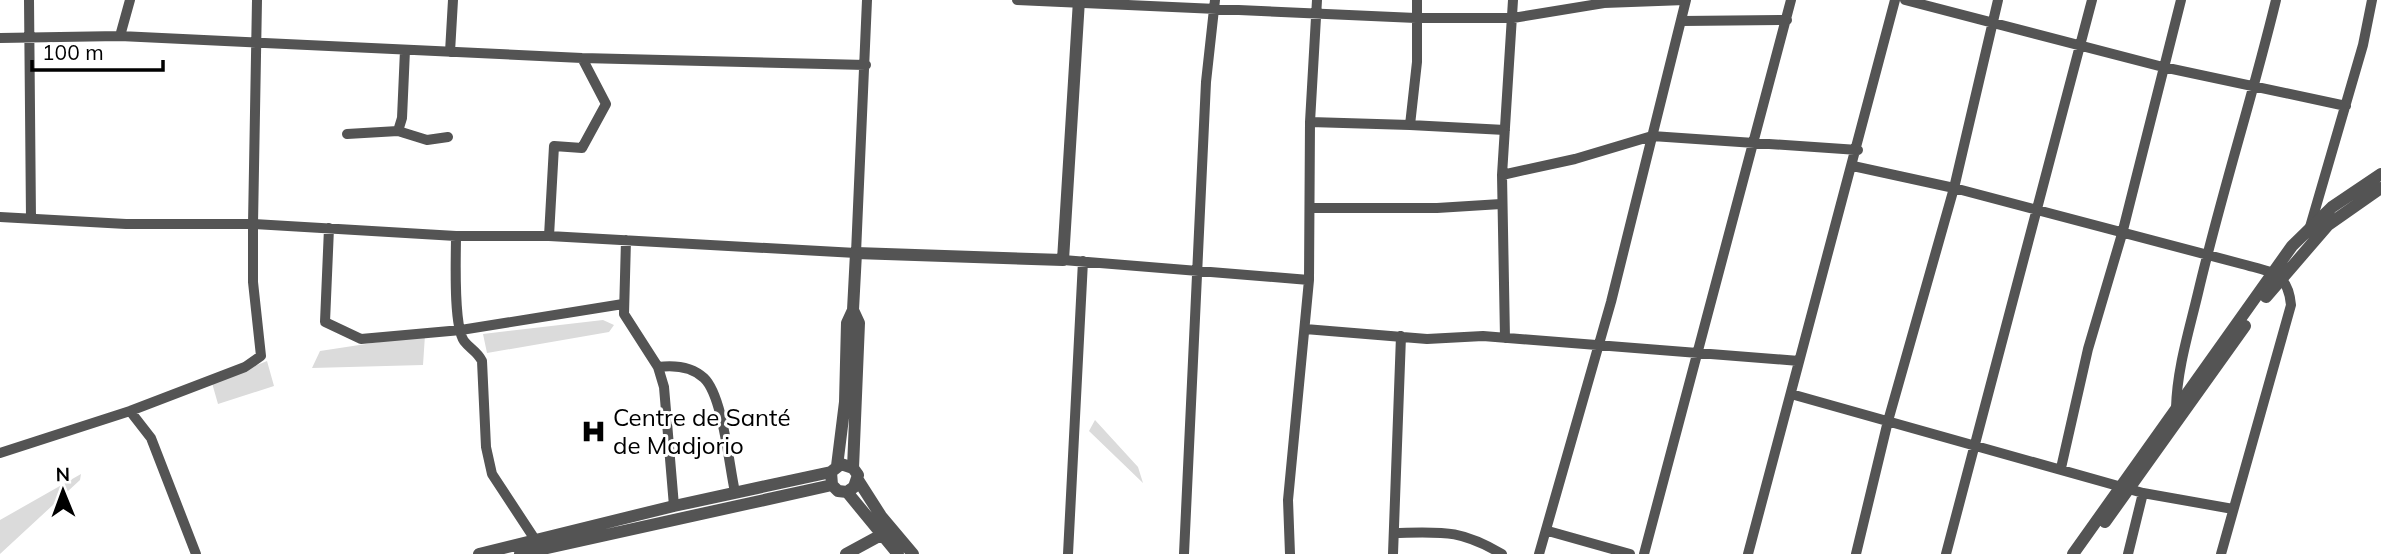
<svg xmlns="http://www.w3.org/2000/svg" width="2381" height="554" viewBox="0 0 2381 554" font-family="Mulish,sans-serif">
<rect width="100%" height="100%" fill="#fff"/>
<!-- green -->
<path fill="#dbdbdb" d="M603,320L614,325L609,332L487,353L483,334Z
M425,335L423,365L312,368L320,351Z
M267,361L274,386L218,404L212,383Z
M1095,420L1138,467L1143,483L1089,431Z
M81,474L80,480L0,554V520Z"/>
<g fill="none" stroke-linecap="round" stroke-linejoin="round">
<!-- minor -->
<path stroke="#545454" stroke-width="10" d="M29,0L31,219
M1017,0L1416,18H1513L1604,3L1685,0
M1905,0L2163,67L2346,106
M1682,21L1787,20
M120,36L130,0
M0,38L120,36L582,58L866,65
M450,52L453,0
M1310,122L1410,125L1417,62V0
M1410,125L1505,130
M398,131L427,140L448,137
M347,134L398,131L402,118L405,50
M1853,166L1954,188L2242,264C2270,272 2288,271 2291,305L2221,554
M1502,175L1513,0
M1311,208H1437L1501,204
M0,217L126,224H253L456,236H549L856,253L867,0
M2310,227L2363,45L2372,0
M329,228L325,322L361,339L461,330L623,304
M456,236C456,258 453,325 464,341C470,349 477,351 482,361L486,447L492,474L536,541
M549,236L554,146L582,148L606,104L582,58
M626,240L624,314L658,367L664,387L674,506
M1063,260L1309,280
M1305,329L1427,339L1483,336L1799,361
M1505,338L1502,175L1575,159L1652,136L1858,150
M658,367C674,365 692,367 704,378C723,396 729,466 735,492
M1791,394L2143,493L2233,509
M2176,408C2177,369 2189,331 2198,293C2221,195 2252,99 2276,0
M130,411L151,438L196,554
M0,453L130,411L245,367L261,356L253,282V224L257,0
M2061,468L2088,349L2122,234L2181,0
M1548,531L1630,554
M1394,533C1443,532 1459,529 1502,554
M1068,554L1083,261
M1184,554L1206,82L1215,0
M1290,554L1288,500L1309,280L1310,122L1317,0
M1393,554L1401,336
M1539,554L1611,302L1686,0
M1644,554L1791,0
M1748,554L1895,0
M1856,554L1888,421L1954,188L1998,0
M1946,554L2092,0
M2128,554L2143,493"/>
<!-- tertiary -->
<path stroke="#545454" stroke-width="12" d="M2266,297L2328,225L2381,188
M837,466L845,402L847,323L853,310
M853,468L859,323L853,310L856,253L1063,260L1079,0
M858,480L881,516L913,554
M847,492L854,487L858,475L853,468L841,464L831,472L832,485L838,491L847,492L898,554
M2105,522L2245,326
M479,554L674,506L831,472
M520,554L832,485
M846,554L881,535
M2073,554L2292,246L2332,207L2381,174"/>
</g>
<!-- icons -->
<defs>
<symbol id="hospital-bare" viewBox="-9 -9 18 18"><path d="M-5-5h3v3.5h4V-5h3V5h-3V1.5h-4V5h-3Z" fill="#000" stroke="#fff" stroke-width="2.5" paint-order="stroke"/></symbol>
</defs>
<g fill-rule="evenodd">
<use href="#hospital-bare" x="576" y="414" width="35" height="35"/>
</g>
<g text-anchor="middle" stroke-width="6" stroke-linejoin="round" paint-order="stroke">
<!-- poi labels -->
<g font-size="24" fill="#000" stroke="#fff" text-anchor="start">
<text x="613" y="426">Centre de Santé<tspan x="613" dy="28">de Madjorio</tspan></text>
</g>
</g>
<!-- north arrow -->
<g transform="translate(63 491) rotate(359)" stroke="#ffffff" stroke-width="5" paint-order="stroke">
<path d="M0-5L12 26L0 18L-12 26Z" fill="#000000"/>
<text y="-10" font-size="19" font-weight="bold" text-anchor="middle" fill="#000000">N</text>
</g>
<!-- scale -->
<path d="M32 60v10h131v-10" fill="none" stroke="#000000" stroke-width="3.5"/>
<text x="42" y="60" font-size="21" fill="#000000" stroke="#ffffff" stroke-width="5" paint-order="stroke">100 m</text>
</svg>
